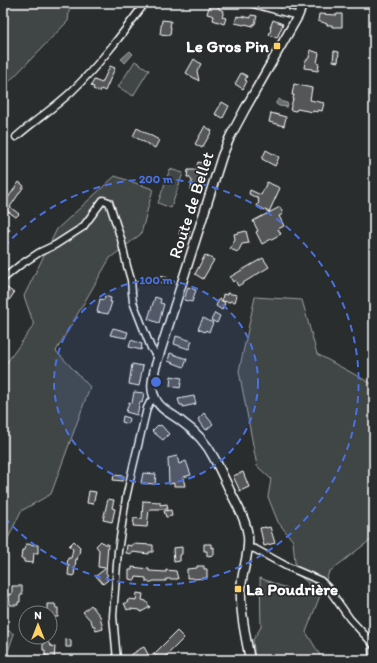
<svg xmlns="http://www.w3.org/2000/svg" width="377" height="663" viewBox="0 0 377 663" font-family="Itim,sans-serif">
<rect width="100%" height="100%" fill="#2a2d2e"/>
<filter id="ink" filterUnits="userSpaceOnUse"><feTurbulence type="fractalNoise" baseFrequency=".025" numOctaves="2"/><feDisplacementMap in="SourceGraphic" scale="8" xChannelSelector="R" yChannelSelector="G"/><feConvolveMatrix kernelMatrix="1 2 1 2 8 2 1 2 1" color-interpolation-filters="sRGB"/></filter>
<g filter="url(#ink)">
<!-- green -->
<path fill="#414445" stroke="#a0a2a2" d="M3,3H70L68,21L3,88Z
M135,61L149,70L133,96L118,87Z
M170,169L183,173L171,208L158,203Z
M115,176L153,189L141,234L110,258L56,351L90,387L51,494L21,511L3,549V368L34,325L24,296L57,229Z
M255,297L302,300L317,354L374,385V544L369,541L329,572L306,632L323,660H255L253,640L261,627L260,578L299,593L309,590L308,583L296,573L293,541L278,522L268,497L271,479L257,466L239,371Z
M3,628L14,634L5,660H3Z"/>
<!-- water -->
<path fill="#6a6c6d" stroke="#a6a7a7" d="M130,51L133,54L125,63L121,59Z
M279,99L283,102L287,103L288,105L287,107L279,106L276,104V102Z"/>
<!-- building -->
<path fill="#555758" stroke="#fff" d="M210,3L219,7V9L224,11L222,17L226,18L224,24L213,20L214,16L207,14Z
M319,14L337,15V14H342V27H332V25H327V24L322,22L318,21Z
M251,15L257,16L255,24H253V26L245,24L244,25L235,23L237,16L240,17L241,16L251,18Z
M162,20L171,21L170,27H171L170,35L160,34Z
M273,20L283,24L277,38L269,35L271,29L270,28Z
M310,50L319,53L317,63L319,64L318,71L312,70V69L304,68L305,61L309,58Z
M334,51L339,52L338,62L333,61Z
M194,59L201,64L197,71L199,81L186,73Z
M110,66L115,68L105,91L101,89L100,92L93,89L94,87L91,86L94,80L102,83Z
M241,73L247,76L245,80L247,81L243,89L235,84Z
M294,84L312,88L310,100L324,103L322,111L318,110V112L313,111V112L297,109L296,111L290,110L294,95H292Z
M222,102L229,106L223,118L215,114Z
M271,113L286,117L284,126L269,122Z
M205,126L212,131L202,148L195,144Z
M137,128L159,140L155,148L133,136Z
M266,150L279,157L275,166L262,159Z
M198,162L203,163L199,191L191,190L192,181L189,177H187L188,170H196Z
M19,182L24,186L10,207L19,214L16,217L3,208V205Z
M267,182L280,188L269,212L257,206L259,202L258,201L259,199L249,194L250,190L261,195Z
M280,207L283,214L279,216L284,226L278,229L281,234L262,244L256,232L258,231L253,221Z
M7,225L10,230L3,234V227Z
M181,227L190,230L188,237L179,234Z
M246,231L249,243L242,244L238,252L230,249L235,239L234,234Z
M205,255L214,260L203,279L195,274Z
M263,258L269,267L238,286L235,280L233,282L230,277Z
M160,276L168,278L167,284L159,282Z
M188,287L196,290L192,302L184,300Z
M7,288L14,293L3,309V293Z
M227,293L237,295L235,302L230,301V302L222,301L225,303L222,310L216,306L219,299L222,301L223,294L227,295Z
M105,296L111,298L110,302H112L108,314L97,312L100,299L104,300Z
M155,297L161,299L160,303L164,304L159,323L148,319Z
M215,313L220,316L217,323L211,320Z
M203,318L213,323L209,332L206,330L205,332L198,329Z
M113,328L128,332L126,338L110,335Z
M176,336L192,341L189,349L174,344Z
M131,340L142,344L141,350L129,347Z
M170,353L187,359L184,367L168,361Z
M132,364L143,366L139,386L129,384Z
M171,376L182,378L180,388L170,386Z
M134,392L144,393L142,403L140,402L137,415L126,412L129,402L132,403Z
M194,396L196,404L183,407V405H180L178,399Z
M204,413L213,424L206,430L198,419Z
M123,416L129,418L128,424L122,422Z
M158,425L159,426L161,425L169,434L163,440L152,431Z
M177,456L179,464L186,461L191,475L183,477L185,486H174V483L169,484L168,458Z
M243,472L249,487L240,491L233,476Z
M143,473L156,474L155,484L141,483Z
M114,475L124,476L123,481L113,480Z
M89,491L96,492L93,504L87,503Z
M108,499L114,500L112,508L115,509L112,522L103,520Z
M143,501L160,502V505L167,504L168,509H150V510H149L147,527L133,526L134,518L142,519Z
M171,510L172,516L166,517L164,511Z
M266,527V528L270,527L275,543L264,546L260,528Z
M74,541L80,547L79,555H78L77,560L76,559L74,576L68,575L69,565H67L68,558H71L73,549L69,546Z
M101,541L104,544H108L106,573L108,575L106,577L108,580L103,584L96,576L106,568L98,567L99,550L96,546Z
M26,544L38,545V553H34L33,563L24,562V559H21L22,550H25Z
M132,544L153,545V552H149V554L132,552V554L126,553L127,545L132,546Z
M204,544H211V548L214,547V555L207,556V551H204Z
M182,547V554L180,555V561L174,562L173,548Z
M197,566H204V569H207V578L193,579V578H187V569L197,568Z
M132,567L149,569V571L166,572V570L176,571L178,579H166V581H153L152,582H146V578L136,577L135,580L129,579V570H132Z
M12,586H22V595L20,596V602H18V605H10L9,594H12Z
M137,593L143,594L142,600L146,601L150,607L141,612L140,610L129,609L127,610L124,603H128L127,601L130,599L136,600Z
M47,604H55L56,608H58V617H53L52,613H47Z
M91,605L100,616L103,629L96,631L95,626H93L91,621L83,612Z
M177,631L184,638L162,660H160L154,654Z
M66,639L71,640V647H66Z
M47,641L51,646L55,647L54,660H48V656H45V650H43V644Z
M144,647L149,656L141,660H133L130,655L136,652V651Z
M368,648H371L374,649V660H369Z"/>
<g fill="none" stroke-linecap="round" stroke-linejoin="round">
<defs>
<path id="minor" d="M250,3L298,16
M285,3V12
M16,137C34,121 54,108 71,92C98,66 120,37 142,7L144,3
M3,279L20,265L40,252L55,245L83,227L103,200L109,202L121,239L127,266L131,280L132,293L133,302L151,348L158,358
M248,548L255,549L286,566L321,581L328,588L350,619L374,645
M117,660L113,616L118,551L126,498L132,471L147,408L150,402L155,398"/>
<path id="major" d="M250,660C246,638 240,613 241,591C241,572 250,555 248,536C246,520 237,505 230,491C225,480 220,469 214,458C207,444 195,431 182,422C173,414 160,410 155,398C150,389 153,378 155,368L222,156L230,137L245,109L298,16L303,3"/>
</defs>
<!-- minor casing -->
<use href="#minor" stroke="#fff" stroke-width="9"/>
<!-- major casing -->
<use href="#major" stroke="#fff" stroke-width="11"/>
<!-- minor -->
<use href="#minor" stroke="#2a2d2e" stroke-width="6"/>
<!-- major -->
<use href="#major" stroke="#2a2d2e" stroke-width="8"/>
</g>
</g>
<!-- distance rings -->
<circle cx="156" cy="382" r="102" fill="#4a71e0" fill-opacity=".12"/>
<g fill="none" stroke="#4a71e0" stroke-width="2" stroke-dasharray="7 5">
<circle cx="156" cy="382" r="102"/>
<path d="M4 247A203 203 0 1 1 4 517"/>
</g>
<!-- markers -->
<g fill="#ffd166" stroke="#2a2d2e" stroke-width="1.5">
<rect x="273" y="42" width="8" height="8" rx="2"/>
<rect x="234" y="585" width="8" height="8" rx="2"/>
</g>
<g text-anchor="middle" stroke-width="3.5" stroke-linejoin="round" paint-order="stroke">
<!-- poi labels -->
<g font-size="17" font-weight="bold" fill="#fff" stroke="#2a2d2e" text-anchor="end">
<text x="269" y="52">Le Gros Pin</text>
<text x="246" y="595" text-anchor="start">La Poudrière</text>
</g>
<!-- street labels -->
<g font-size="17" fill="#fff" stroke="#2a2d2e">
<text transform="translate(191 205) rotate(-72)" y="6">Route de Bellet</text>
</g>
</g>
<circle cx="156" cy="382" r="6" fill="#4a71e0" stroke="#2a2d2e" stroke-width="2"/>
<g font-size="12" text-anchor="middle" font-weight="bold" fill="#4a71e0" stroke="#2a2d2e" stroke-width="3.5" stroke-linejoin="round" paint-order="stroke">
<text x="156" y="183">200 m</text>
<text x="156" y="284">100 m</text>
</g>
<!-- margin -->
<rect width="377" height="663" fill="none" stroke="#2a2d2e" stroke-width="16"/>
<rect x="8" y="8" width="361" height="647" fill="none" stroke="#fff" stroke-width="1.5" filter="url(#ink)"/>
<!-- north arrow -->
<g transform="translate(38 625)"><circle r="19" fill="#2a2d2e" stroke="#7f8182"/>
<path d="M0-3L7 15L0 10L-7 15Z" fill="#ffd166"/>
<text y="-6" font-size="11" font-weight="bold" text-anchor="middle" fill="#ffffff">N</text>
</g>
</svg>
